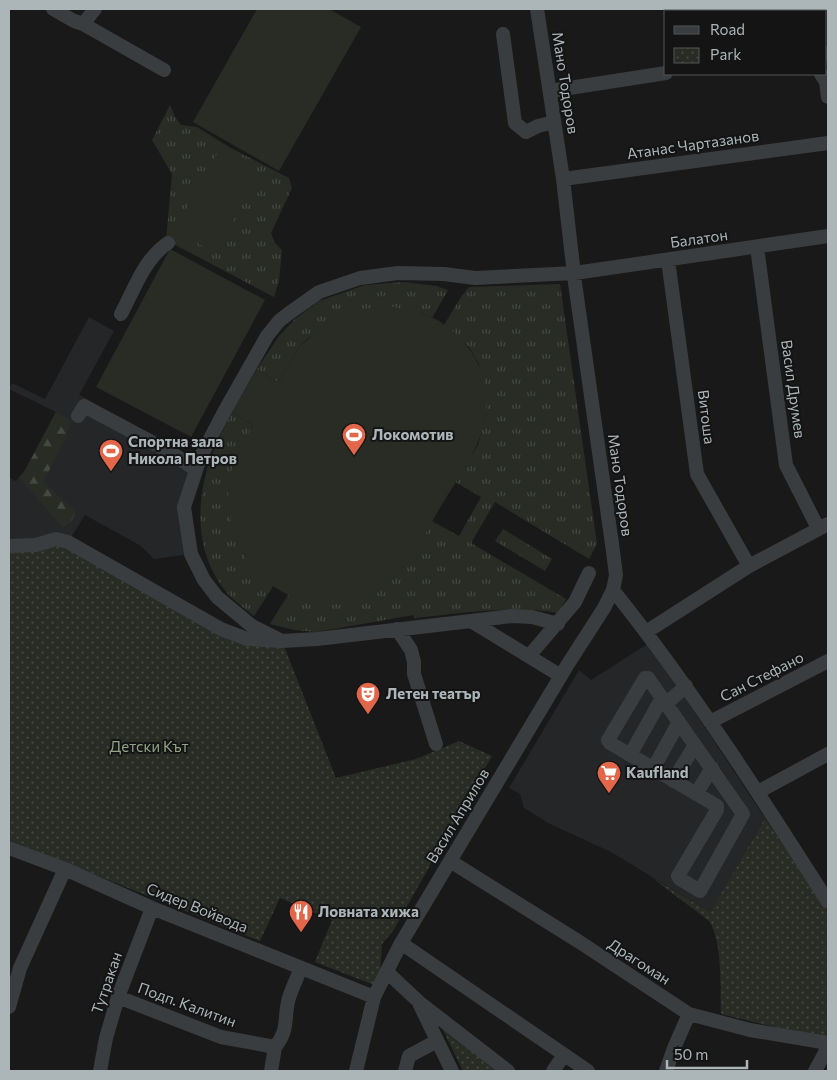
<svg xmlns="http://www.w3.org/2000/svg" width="837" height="1080" viewBox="0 0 837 1080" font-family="Commissioner,sans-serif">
<defs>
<pattern id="grass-tufts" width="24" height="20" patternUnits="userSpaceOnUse" patternTransform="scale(1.25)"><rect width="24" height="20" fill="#282c25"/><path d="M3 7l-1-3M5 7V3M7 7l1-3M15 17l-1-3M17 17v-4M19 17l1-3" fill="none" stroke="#444843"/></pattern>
<pattern id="forest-firs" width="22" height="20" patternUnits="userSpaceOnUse" patternTransform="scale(1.25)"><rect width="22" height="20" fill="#282c25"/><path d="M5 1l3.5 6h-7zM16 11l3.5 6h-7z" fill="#444843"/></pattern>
<pattern id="park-dots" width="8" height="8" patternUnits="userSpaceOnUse" patternTransform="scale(1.25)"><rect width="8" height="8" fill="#282c25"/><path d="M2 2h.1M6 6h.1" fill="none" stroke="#444843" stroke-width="1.8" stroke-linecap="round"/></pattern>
</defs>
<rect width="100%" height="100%" fill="#19191a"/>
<!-- built -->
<path fill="#252627" d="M89,317L114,331L79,395L87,399L84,406L187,456L200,458L184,507L191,554L154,559L141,546L85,515L68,542L9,546V477L15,481L24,472L56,412L9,389L12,383L45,399Z
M649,643L765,818L710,912L611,852L550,824L524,808L520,794L509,788L579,670L591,680Z"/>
<!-- grass -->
<path fill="url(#grass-tufts)" d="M170,105L175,117L181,125L197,127L229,147L289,178L292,188L271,233L275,243L282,250L279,281L274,297L166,240L172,174L152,140Z
M404,282L436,286L448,290L432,318L422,313L309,337L300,346L278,382L257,369L279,336L295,319L319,301L365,285Z
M560,284L597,544L589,559L495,502L471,543L566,599L558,613C510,605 462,613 414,618V615L316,632L294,630L270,624L288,595L300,600L391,581L410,557L432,521L459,536L481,497L455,482L478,445L486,415L479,364L469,347L444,325L461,297L469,287Z
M232,412L253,425L243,445L265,579L274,585L254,616C247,610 239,605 233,599C194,560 194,503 212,454C218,440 225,426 232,412Z
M503,529L552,559L545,571L495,541Z"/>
<!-- forest -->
<path fill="url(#forest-firs)" d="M56,412L71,421L65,440L43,482L76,512L72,520L63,528L19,477L24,472Z"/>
<!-- park -->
<path fill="url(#park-dots)" d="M56,539L221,629L282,641L336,778L416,759L459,741L492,756L393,931L382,944L379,987L315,962L332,920L280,898L260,941L9,840V543Z
M765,818L828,912V1035L824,1039L721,1014C720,988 723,942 709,921L651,877L710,912Z
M441,1026L499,1071H463Z"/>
<!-- pitch -->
<path fill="#282c25" d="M257,9H329L361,27L279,171L193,122Z
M226,148L255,164L257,175L219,248L209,249L181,235L178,224L217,154Z
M170,249L265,300L191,437L96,387Z
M385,306C404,308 423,312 439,321C475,343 494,383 484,424C477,452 459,477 444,501C428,527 415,558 392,580C375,597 343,607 319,604C292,602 262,582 247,560C231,536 222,493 233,466C239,452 246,438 253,425L232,412L257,369L278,382L300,346L326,324L347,314L365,309Z"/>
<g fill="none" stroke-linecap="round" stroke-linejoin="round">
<!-- minor -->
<path stroke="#3a3d3f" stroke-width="14" d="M53,9L74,21L83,24L164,70
M777,9L779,11
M816,9V11
M83,24L95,9
M503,34L515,123L526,132L538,126L554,122
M826,54L828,53
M821,74L826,82L828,97
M550,91L666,73
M563,179L828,143
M757,247L786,465L818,528
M668,260L697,474L749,566
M121,314C134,290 144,259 168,243
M78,416L84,406L172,453L196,470
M9,546L36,545L56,539L68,542L221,629L247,639L282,641L317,639L471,621L561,676
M613,590C692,689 760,795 828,902
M471,621L512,616L532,617L558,624
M397,629L411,650L414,662V674L436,744
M646,632L749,566L828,524
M282,641L252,626L217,597L204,580L191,554L184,507L200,458L223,414L267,336L279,321L288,314L319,292L360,278L398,273L444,274L475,278L575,273L828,236
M529,656L575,602L589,573
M645,678H648L743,814L700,891L680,879L678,876L717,810V806L610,743L608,740Z
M666,704L686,686
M710,722L828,661
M630,755L662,698
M653,769L679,722
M673,781L695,745
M758,792L828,754
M696,794L712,768
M9,848L65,869L152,908L374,997
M450,861L578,941L689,1014L750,1030L828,1043
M401,943L588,1071
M387,972L418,1001L452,1071
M118,997L221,1037L275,1047
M420,1003L508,1071
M9,1007L20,968L65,869
M275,1047C290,1029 283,1018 289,998C292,988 297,978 301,968
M100,1071L106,1038L118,997L152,908
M271,1071L275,1047
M356,1071L374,997L401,943L568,664L604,608L613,590L616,575L612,544L575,283L563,179L537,9
M405,1071L409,1056L437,1041
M553,1071L564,1055
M666,1071L674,1048L689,1014
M815,1071L828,1047"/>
</g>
<!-- icons -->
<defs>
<symbol id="stadium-pin" viewBox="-11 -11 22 30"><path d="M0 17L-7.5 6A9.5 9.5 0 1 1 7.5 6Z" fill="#e1664a" stroke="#141415"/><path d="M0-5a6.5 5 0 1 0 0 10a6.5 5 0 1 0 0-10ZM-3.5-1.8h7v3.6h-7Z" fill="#fff"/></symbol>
<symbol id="theatre-pin" viewBox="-11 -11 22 30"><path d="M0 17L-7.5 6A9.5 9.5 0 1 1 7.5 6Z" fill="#e1664a" stroke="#141415"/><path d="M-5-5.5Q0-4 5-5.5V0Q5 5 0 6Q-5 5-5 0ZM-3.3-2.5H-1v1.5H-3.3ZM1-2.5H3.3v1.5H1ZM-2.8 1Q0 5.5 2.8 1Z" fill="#fff"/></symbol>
<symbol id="supermarket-pin" viewBox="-11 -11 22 30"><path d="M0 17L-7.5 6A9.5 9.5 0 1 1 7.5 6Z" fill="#e1664a" stroke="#141415"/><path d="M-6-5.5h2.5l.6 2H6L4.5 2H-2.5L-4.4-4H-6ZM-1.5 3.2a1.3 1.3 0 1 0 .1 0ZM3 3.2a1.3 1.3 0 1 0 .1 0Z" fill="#fff"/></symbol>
<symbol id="restaurant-pin" viewBox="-11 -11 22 30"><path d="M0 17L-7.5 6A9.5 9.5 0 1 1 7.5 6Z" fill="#e1664a" stroke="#141415"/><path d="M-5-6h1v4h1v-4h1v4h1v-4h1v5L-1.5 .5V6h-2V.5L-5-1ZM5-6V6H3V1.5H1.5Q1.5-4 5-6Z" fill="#fff"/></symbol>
</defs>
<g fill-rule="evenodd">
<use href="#stadium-pin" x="340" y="421" width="28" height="38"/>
<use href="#stadium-pin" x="97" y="437" width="28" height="38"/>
<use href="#theatre-pin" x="354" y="680" width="28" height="38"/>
<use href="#supermarket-pin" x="595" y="759" width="28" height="38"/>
<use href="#restaurant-pin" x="287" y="898" width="28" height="38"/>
</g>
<g text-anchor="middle" stroke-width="4" stroke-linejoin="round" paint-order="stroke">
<!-- street labels -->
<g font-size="15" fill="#acb6b9" stroke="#141415">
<text transform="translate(565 83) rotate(81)" y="5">Мано Тодоров</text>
<text transform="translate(693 145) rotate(-8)" y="5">Атанас Чартазанов</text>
<text transform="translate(699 239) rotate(-8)" y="5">Балатон</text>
<text transform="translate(793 389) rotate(82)" y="5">Васил Друмев</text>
<text transform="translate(706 417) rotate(83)" y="5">Витоша</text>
<text transform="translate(620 485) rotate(82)" y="5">Мано Тодоров</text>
<text transform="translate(762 677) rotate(-27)" y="5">Сан Стефано</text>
<text transform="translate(458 816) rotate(-59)" y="5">Васил Априлов</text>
<text transform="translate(197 908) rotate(22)" y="5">Сидер Войвода</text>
<text transform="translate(639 962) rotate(33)" y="5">Драгоман</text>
<text transform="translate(107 983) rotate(-71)" y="5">Тутракан</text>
<text transform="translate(187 1005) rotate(20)" y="5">Подп. Калитин</text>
</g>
<!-- poi labels -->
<g font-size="15" font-weight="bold" fill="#acb6b9" stroke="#141415" text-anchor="start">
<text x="372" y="440">Локомотив</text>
<text x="128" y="447">Спортна зала<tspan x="128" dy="17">Никола Петров</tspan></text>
<text x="386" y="699">Летен театър</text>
<text x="626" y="778">Kaufland</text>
<text x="318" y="917">Ловната хижа</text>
</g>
<!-- park labels -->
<g font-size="15" fill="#91a285" stroke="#141415">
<text x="149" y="752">Детски Кът</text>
</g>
</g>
<!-- border -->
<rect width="837" height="1080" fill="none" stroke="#acb6b9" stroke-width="20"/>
<!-- legend -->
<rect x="664" y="10" width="162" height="65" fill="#141415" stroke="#515557"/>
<rect x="674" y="26" width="25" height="8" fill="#3a3d3f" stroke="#515557"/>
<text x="710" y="35" font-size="15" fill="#acb6b9">Road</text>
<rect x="674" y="48" width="25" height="15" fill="url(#park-dots)" stroke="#515557"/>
<text x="710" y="60" font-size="15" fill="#acb6b9">Park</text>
<!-- scale -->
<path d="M667 1060v8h80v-8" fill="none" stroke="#acb6b9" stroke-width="2.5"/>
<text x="674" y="1060" font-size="15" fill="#acb6b9" stroke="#141415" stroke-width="4" paint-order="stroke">50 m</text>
</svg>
